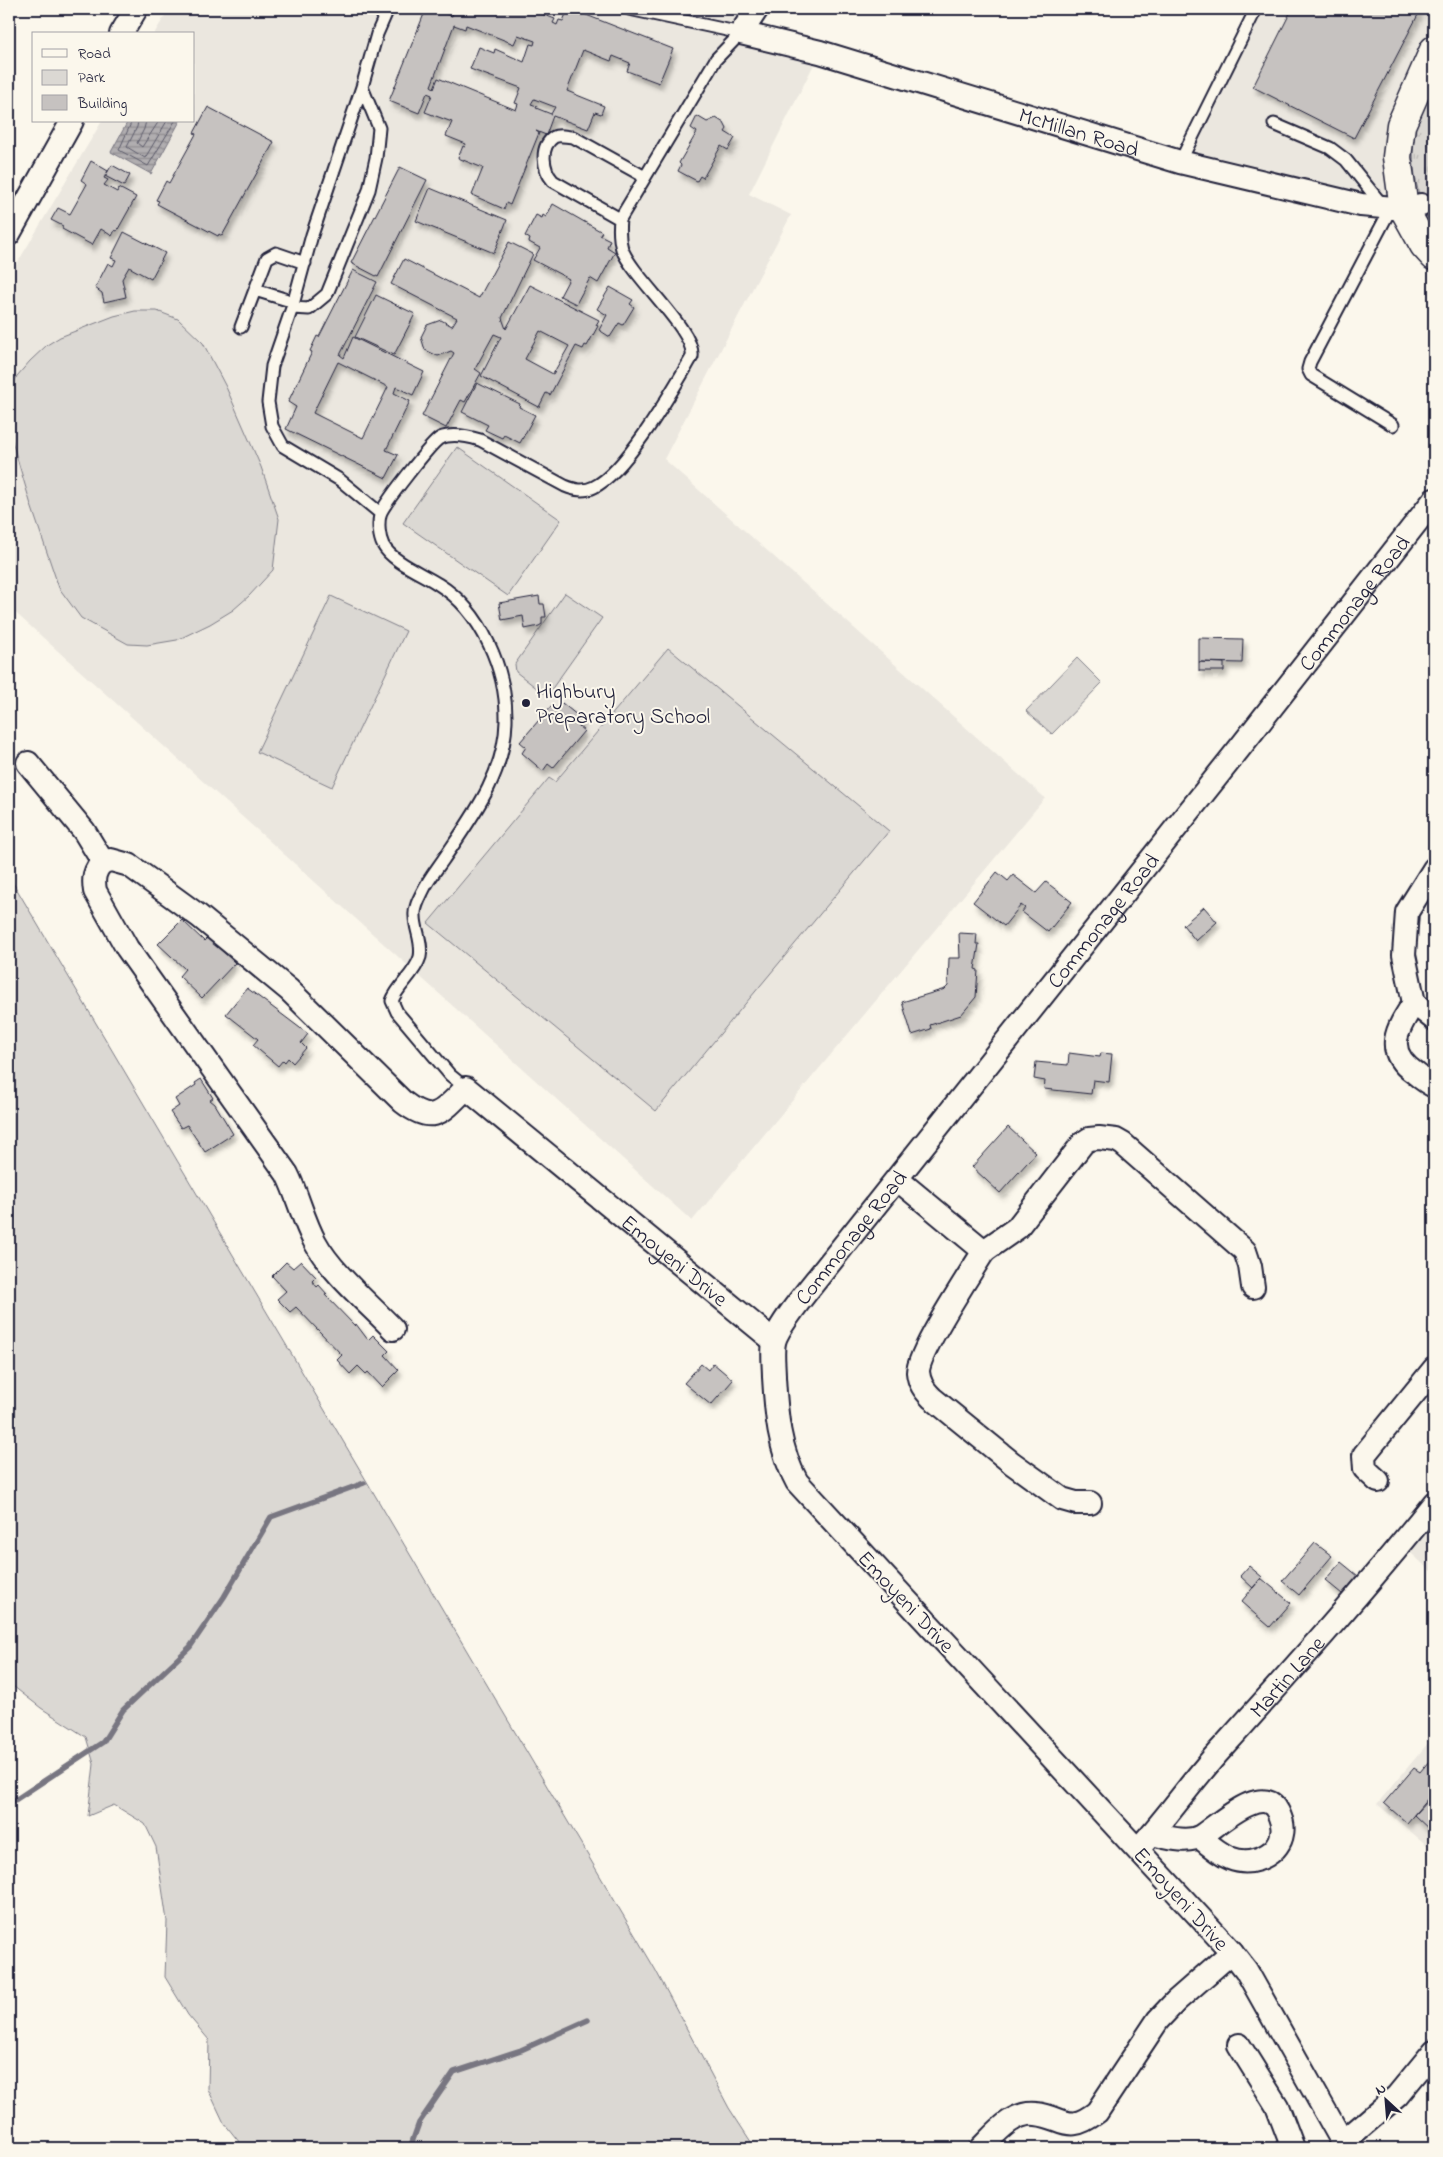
<svg xmlns="http://www.w3.org/2000/svg" width="1443" height="2157" viewBox="0 0 1443 2157" font-family="'Indie Flower',sans-serif">
<defs>
<pattern id="park-tufts" width="24" height="20" patternUnits="userSpaceOnUse" patternTransform="scale(1.25)"><rect width="24" height="20" fill="#dbd8d3"/><path d="M3 7l-1-3M5 7V3M7 7l1-3M15 17l-1-3M17 17v-4M19 17l1-3" fill="none" stroke="#bcb9b6"/></pattern>
<pattern id="water-rules" width="6" height="5" patternUnits="userSpaceOnUse" patternTransform="scale(1.25)"><rect width="6" height="5" fill="#b1aeb0"/><path d="M0 2.5h6" fill="none" stroke="#908d90"/></pattern>
<filter id="shadow"><feDropShadow dx="3" dy="5.5" stdDeviation="2.5" flood-color="#0004"/></filter>
</defs>
<rect width="100%" height="100%" fill="#fbf7ec"/>
<filter id="ink" filterUnits="userSpaceOnUse"><feTurbulence type="fractalNoise" baseFrequency=".02" numOctaves="2"/><feDisplacementMap in="SourceGraphic" scale="10" xChannelSelector="R" yChannelSelector="G"/><feConvolveMatrix kernelMatrix="1 2 1 2 8 2 1 2 1" color-interpolation-filters="sRGB"/></filter>
<g filter="url(#ink)">
<!-- built -->
<path fill="#ebe7df" d="M169,9H734L754,14L741,32L820,52L749,194L791,215L664,459L1045,798L692,1221L9,607V277L102,121H194V34H154Z
M1256,9H1434V84L1420,110L1421,205L1180,162Z
M1434,1503V1574L1401,1544Z
M1434,1736V1851L1377,1804Z"/>
<!-- green -->
<path fill="#dbd8d3" stroke="#7e7d87" d="M135,311H157L178,319L203,343L226,387L261,467L279,519L273,570L249,596L233,610L210,624L177,640L147,645L128,644L81,618L59,588L31,505L9,431V392L17,376L30,361L47,345L60,337L114,316Z
M457,447L561,520L508,596L403,523Z
M565,593L602,618L551,690L543,693L516,672L515,664Z
M331,596L406,631L332,787L257,752Z
M668,648L889,831L656,1111L428,923L549,778L555,782Z
M1077,658L1102,683L1052,734L1026,711Z
M9,876L655,1969L729,2108L755,2148H244L224,2123L208,2089L209,2040L188,2015L165,1977L167,1921L156,1847L145,1824L114,1805L88,1816L94,1764L86,1737L41,1708L9,1683Z"/>
<!-- park -->
<path fill="url(#park-tufts)" stroke="#7e7d87" d="M1434,84V237C1417,196 1405,155 1420,112C1423,102 1429,93 1434,84Z"/>
<!-- water -->
<path fill="url(#water-rules)" stroke="#787681" d="M128,121H180L151,174L111,152Z"/>
<g fill="none" stroke-linecap="round" stroke-linejoin="round">
<!-- shore -->
<path stroke="#5b5a6a" stroke-width="1" d="M132,121L119,150L148,166L175,121
M138,121L137,127L127,147L145,158L167,121
M146,121L144,129L137,143L142,147L159,121"/>
<!-- stream -->
<path stroke="#787681" stroke-width="5.5" d="M9,1804L103,1742L123,1710L190,1647L224,1597L271,1517L364,1483
M410,2148L419,2123L454,2072L521,2050L588,2020"/>
</g>
<!-- building -->
<path fill="#c6c2c0" stroke="#22223b" fill-rule="evenodd" filter="url(#shadow)" d="M426,9H442L447,11L446,14L452,16L454,9H529L555,19L553,23L557,25L559,20L563,21L568,9H571L673,49L659,83L627,71L630,63L613,56L611,61L583,50L567,91L604,106L601,114L595,112L588,129L553,116L546,135L536,131L539,133L510,205L506,203L504,209L472,195L483,168L458,158L463,146L465,147L466,144L446,136L452,122L425,112L432,95L427,93L419,113L389,101ZM454,25L465,29L466,25L514,44L518,35L535,41L534,45L530,44L524,62L495,49L494,53L479,47L470,69L521,88L515,103L518,104L516,110L438,78L434,88L431,86ZM534,99L555,107L551,114L536,108L537,106L531,104Z
M1292,9H1421L1354,138L1253,87Z
M208,107L274,142L222,236L219,234L218,236L157,204L159,201L156,200L166,181L169,183L196,134L194,133Z
M697,116L707,122L716,118L724,123L727,129L725,132L735,138L728,150L721,146L703,178L700,176L697,181L678,171L681,165L679,163L697,132L691,128Z
M91,161L108,171L104,178L108,180L104,185L117,192L119,188L136,197L117,231L115,230L112,236L101,229L92,245L62,229L63,226L51,220L58,208L70,214L87,184L81,180Z
M112,165L130,175L124,186L105,176Z
M400,167L427,180L378,277L351,263Z
M430,188L507,220L494,253L416,221Z
M553,204L602,232L600,235L610,240L607,247L615,252L598,283L590,278L576,304L560,296L569,279L533,260L540,248L529,242L530,239L525,236L536,215L542,218L543,215L546,217Z
M124,232L165,253L151,279L129,267L122,279L126,297L104,302L102,293L95,288L108,263L113,266L116,260L111,258Z
M509,242L533,254L502,318L506,329L530,285L599,320L596,325L598,326L587,346L585,345L583,349L576,346L550,395L546,393L539,407L481,376L501,337L494,334L475,369L481,373L465,402L461,400L446,428L422,416L454,353L451,351L438,356L425,350L421,337L427,325L441,320L452,326L457,318L391,284L404,259L479,298ZM540,331L569,346L553,374L525,359Z
M353,270L377,282L340,355L344,358L353,337L424,372L413,395L396,387L394,393L410,401L386,450L398,455L386,478L286,429L296,407L288,402L312,352L310,351L317,336L319,337ZM338,362L388,387L363,438L313,413Z
M610,287L633,300L630,304L634,307L623,325L619,323L610,337L599,330L607,315L597,309Z
M376,295L415,314L394,355L355,337Z
M477,383L520,404L519,407L535,415L520,443L504,435L502,438L485,430L488,425L462,412Z
M539,596L540,604H544L546,617H542V624L539,626L525,629L523,616L502,620L499,603Z
M1199,638L1243,639L1242,663L1199,662Z
M1199,662L1224,663V671H1199Z
M562,703L583,720L578,726L584,731L553,768L548,764L543,771L522,753L526,747L520,742L552,705L556,709Z
M997,872L1008,881L1013,875L1036,893L1046,882L1072,902L1048,932L1022,912L1025,908L1021,905L1004,926L973,902Z
M1204,907L1217,922L1196,941L1183,925Z
M182,920L204,941L208,937L235,963L202,998L179,976L185,969L158,944Z
M959,933L977,934L976,944H979L975,969L978,970L976,997L961,1015L930,1025L931,1029L912,1035L902,1002L945,989L948,986L949,958H960Z
M247,988L308,1034L301,1043L306,1048L293,1063L288,1058L285,1062L283,1060L278,1066L253,1045L258,1039L226,1014Z
M1069,1053L1100,1057L1101,1053L1112,1054L1109,1082L1093,1080L1091,1094L1044,1089L1045,1081L1034,1079L1036,1062L1068,1065Z
M201,1079L213,1098L210,1100L215,1104L233,1134L205,1152L187,1125L181,1128L170,1112L179,1106L175,1099L196,1085L195,1083Z
M1008,1127L1036,1153L1000,1193L972,1167Z
M301,1261L316,1277L312,1281L317,1287L319,1285L327,1294L325,1295L355,1326L356,1324L368,1340L373,1335L389,1351L385,1355L399,1370L382,1387L368,1372L366,1374L358,1366L350,1374L337,1360L342,1355L296,1307L290,1312L277,1299L286,1291L272,1276L286,1262L293,1268Z
M713,1363L733,1380L711,1405L684,1383L701,1364L708,1370Z
M1315,1543L1332,1556L1299,1595L1282,1581Z
M1341,1562L1358,1576L1342,1594L1325,1580Z
M1249,1566L1262,1577L1253,1588L1240,1576Z
M1261,1578L1291,1603L1270,1627L1241,1602Z
M1434,1755V1791L1407,1823L1384,1803L1414,1768L1420,1772Z
M1430,1798L1434,1802V1830L1432,1832L1414,1815Z"/>
<g fill="none" stroke-linecap="round" stroke-linejoin="round">
<defs>
<path id="lane" d="M629,9L741,33
M1274,124L1330,148L1346,160L1383,206
M1180,162L1256,9
M1391,208L1310,362L1308,369L1311,375L1393,425
M620,219L553,181C543,170 539,147 554,137C559,134 567,137 573,137L645,177
M255,290L294,302
M292,308L309,309L327,294L369,190L376,158L379,128L362,87
M241,327L267,258L276,253L305,263
M380,513L340,480L283,446L272,426L268,402L272,366L292,308L312,235L362,87L377,34L388,9
M466,1088L450,1075L397,1012L392,1001C398,985 415,974 420,957C423,942 415,930 415,916C414,908 419,899 423,891C428,880 436,870 443,860C472,817 505,774 506,721C507,671 482,611 438,584C423,574 392,562 383,545C379,537 378,524 380,515C382,506 431,443 440,438C453,433 467,436 480,440L565,486C575,490 584,492 594,487C627,471 673,389 692,357C696,331 633,278 622,249C619,239 619,229 620,219L716,59L741,33"/>
<g id="street">
<path id="s1" d="M757,9L741,33L820,52L1180,162L1361,205L1404,209L1421,205"/>
<path d="M121,34L136,9"/>
<path d="M9,234L72,121"/>
<path d="M28,763L84,831L103,862"/>
<path d="M1434,869L1407,912L1404,955L1414,1003L1434,1019"/>
<path d="M1414,1003C1397,1029 1383,1051 1415,1073C1421,1078 1427,1083 1434,1086"/>
<path d="M897,1179L984,1251L1017,1228L1083,1143L1089,1139L1099,1138L1116,1140L1123,1144L1245,1251L1250,1266L1253,1287"/>
<path d="M984,1251C971,1272 918,1352 918,1372C919,1383 924,1390 932,1398L1012,1463L1062,1499L1076,1503H1090"/>
<path id="s2" d="M393,1329C369,1304 331,1272 315,1242C303,1220 298,1196 287,1174L127,948L95,891C93,879 94,870 103,862L111,860L129,865L199,916L289,990L403,1102C434,1126 442,1112 466,1088L774,1341"/>
<path d="M1378,1481L1365,1469L1364,1455L1434,1369"/>
<path d="M1152,1834C1166,1837 1187,1844 1201,1836C1215,1828 1264,1780 1278,1812C1281,1819 1284,1826 1282,1834C1281,1842 1275,1850 1267,1855C1240,1871 1219,1854 1200,1837"/>
<path id="s3" d="M1138,1849C1168,1817 1193,1779 1223,1747C1295,1667 1367,1587 1434,1503"/>
<path d="M1239,2045L1277,2106L1293,2148"/>
<path d="M1343,2142L1397,2096L1434,2051"/>
<path d="M981,2148C995,2134 1013,2111 1036,2114C1065,2117 1067,2135 1097,2112L1158,2020L1176,2001L1232,1952"/>
<path id="s4" d="M1346,2148L1246,1970L1232,1952L797,1482C779,1450 776,1413 774,1377C774,1366 772,1353 774,1342C778,1326 808,1290 820,1275L1242,745L1434,500"/>
</g>
<path id="secondary" d="M1434,50L1401,125L1397,157L1404,209L1424,245L1434,256"/>
</defs>
<!-- lane casing -->
<use href="#lane" stroke="#22223b" stroke-width="15"/>
<!-- street casing -->
<use href="#street" stroke="#22223b" stroke-width="26"/>
<!-- secondary casing -->
<use href="#secondary" stroke="#22223b" stroke-width="31"/>
<!-- lane -->
<use href="#lane" stroke="#fbf7ec" stroke-width="11"/>
<!-- street -->
<use href="#street" stroke="#fbf7ec" stroke-width="22"/>
<!-- secondary -->
<use href="#secondary" stroke="#fbf7ec" stroke-width="28"/>
</g>
</g>
<!-- markers -->
<circle fill="#22223b" stroke="#fbf7ec" stroke-width="2" cx="526" cy="703" r="5"/>
<g text-anchor="middle" stroke-width="4" stroke-linejoin="round" paint-order="stroke">
<!-- street labels -->
<g font-size="22" fill="#22223b" stroke="#fbf7ec">
<text dy="8" stroke="none"><textPath href="#s1" startOffset="381">McMillan Road</textPath></text>
<text dy="8" stroke="none"><textPath href="#s4" startOffset="1951">Commonage Road</textPath></text>
<text dy="8" stroke="none"><textPath href="#s4" startOffset="1546">Commonage Road</textPath></text>
<text dy="8" stroke="none"><textPath href="#s4" startOffset="1141">Commonage Road</textPath></text>
<text dy="8" stroke="none"><textPath href="#s2" startOffset="1301">Emoyeni Drive</textPath></text>
<text transform="translate(907 1601) rotate(47)" y="8">Emoyeni Drive</text>
<text dy="8" stroke="none"><textPath href="#s3" startOffset="228">Martin Lane</textPath></text>
<text transform="translate(1182 1898) rotate(48)" y="8">Emoyeni Drive</text>
</g>
<!-- poi labels -->
<g font-size="22" fill="#22223b" stroke="#fbf7ec" text-anchor="start">
<text x="536" y="698">Highbury<tspan x="536" dy="25">Preparatory School</tspan></text>
</g>
</g>
<!-- margin -->
<rect width="1443" height="2157" fill="none" stroke="#fbf7ec" stroke-width="30"/>
<rect x="15" y="15" width="1413" height="2127" fill="none" stroke="#22223b" stroke-width="2" filter="url(#ink)"/>
<!-- legend -->
<rect x="32" y="32" width="162" height="90" fill="#fbf7ec" stroke="#a4a2a5"/>
<rect x="42" y="49" width="25" height="8" fill="#fbf7ec" stroke="#a4a2a5"/>
<text x="78" y="58" font-size="15" fill="#22223b">Road</text>
<rect x="42" y="70" width="25" height="15" fill="#dbd8d3" stroke="#a4a2a5"/>
<text x="78" y="82" font-size="15" fill="#22223b">Park</text>
<rect x="42" y="95" width="25" height="15" fill="#c6c2c0" stroke="#a4a2a5"/>
<text x="78" y="108" font-size="15" fill="#22223b">Building</text>
<!-- north arrow -->
<g transform="translate(1386 2100) rotate(334)" stroke="#fbf7ec" stroke-width="4" paint-order="stroke">
<path d="M0-4L9 19L0 12L-9 19Z" fill="#22223b"/>
<text y="-8" font-size="14" font-weight="bold" text-anchor="middle" fill="#22223b">N</text>
</g>
</svg>
